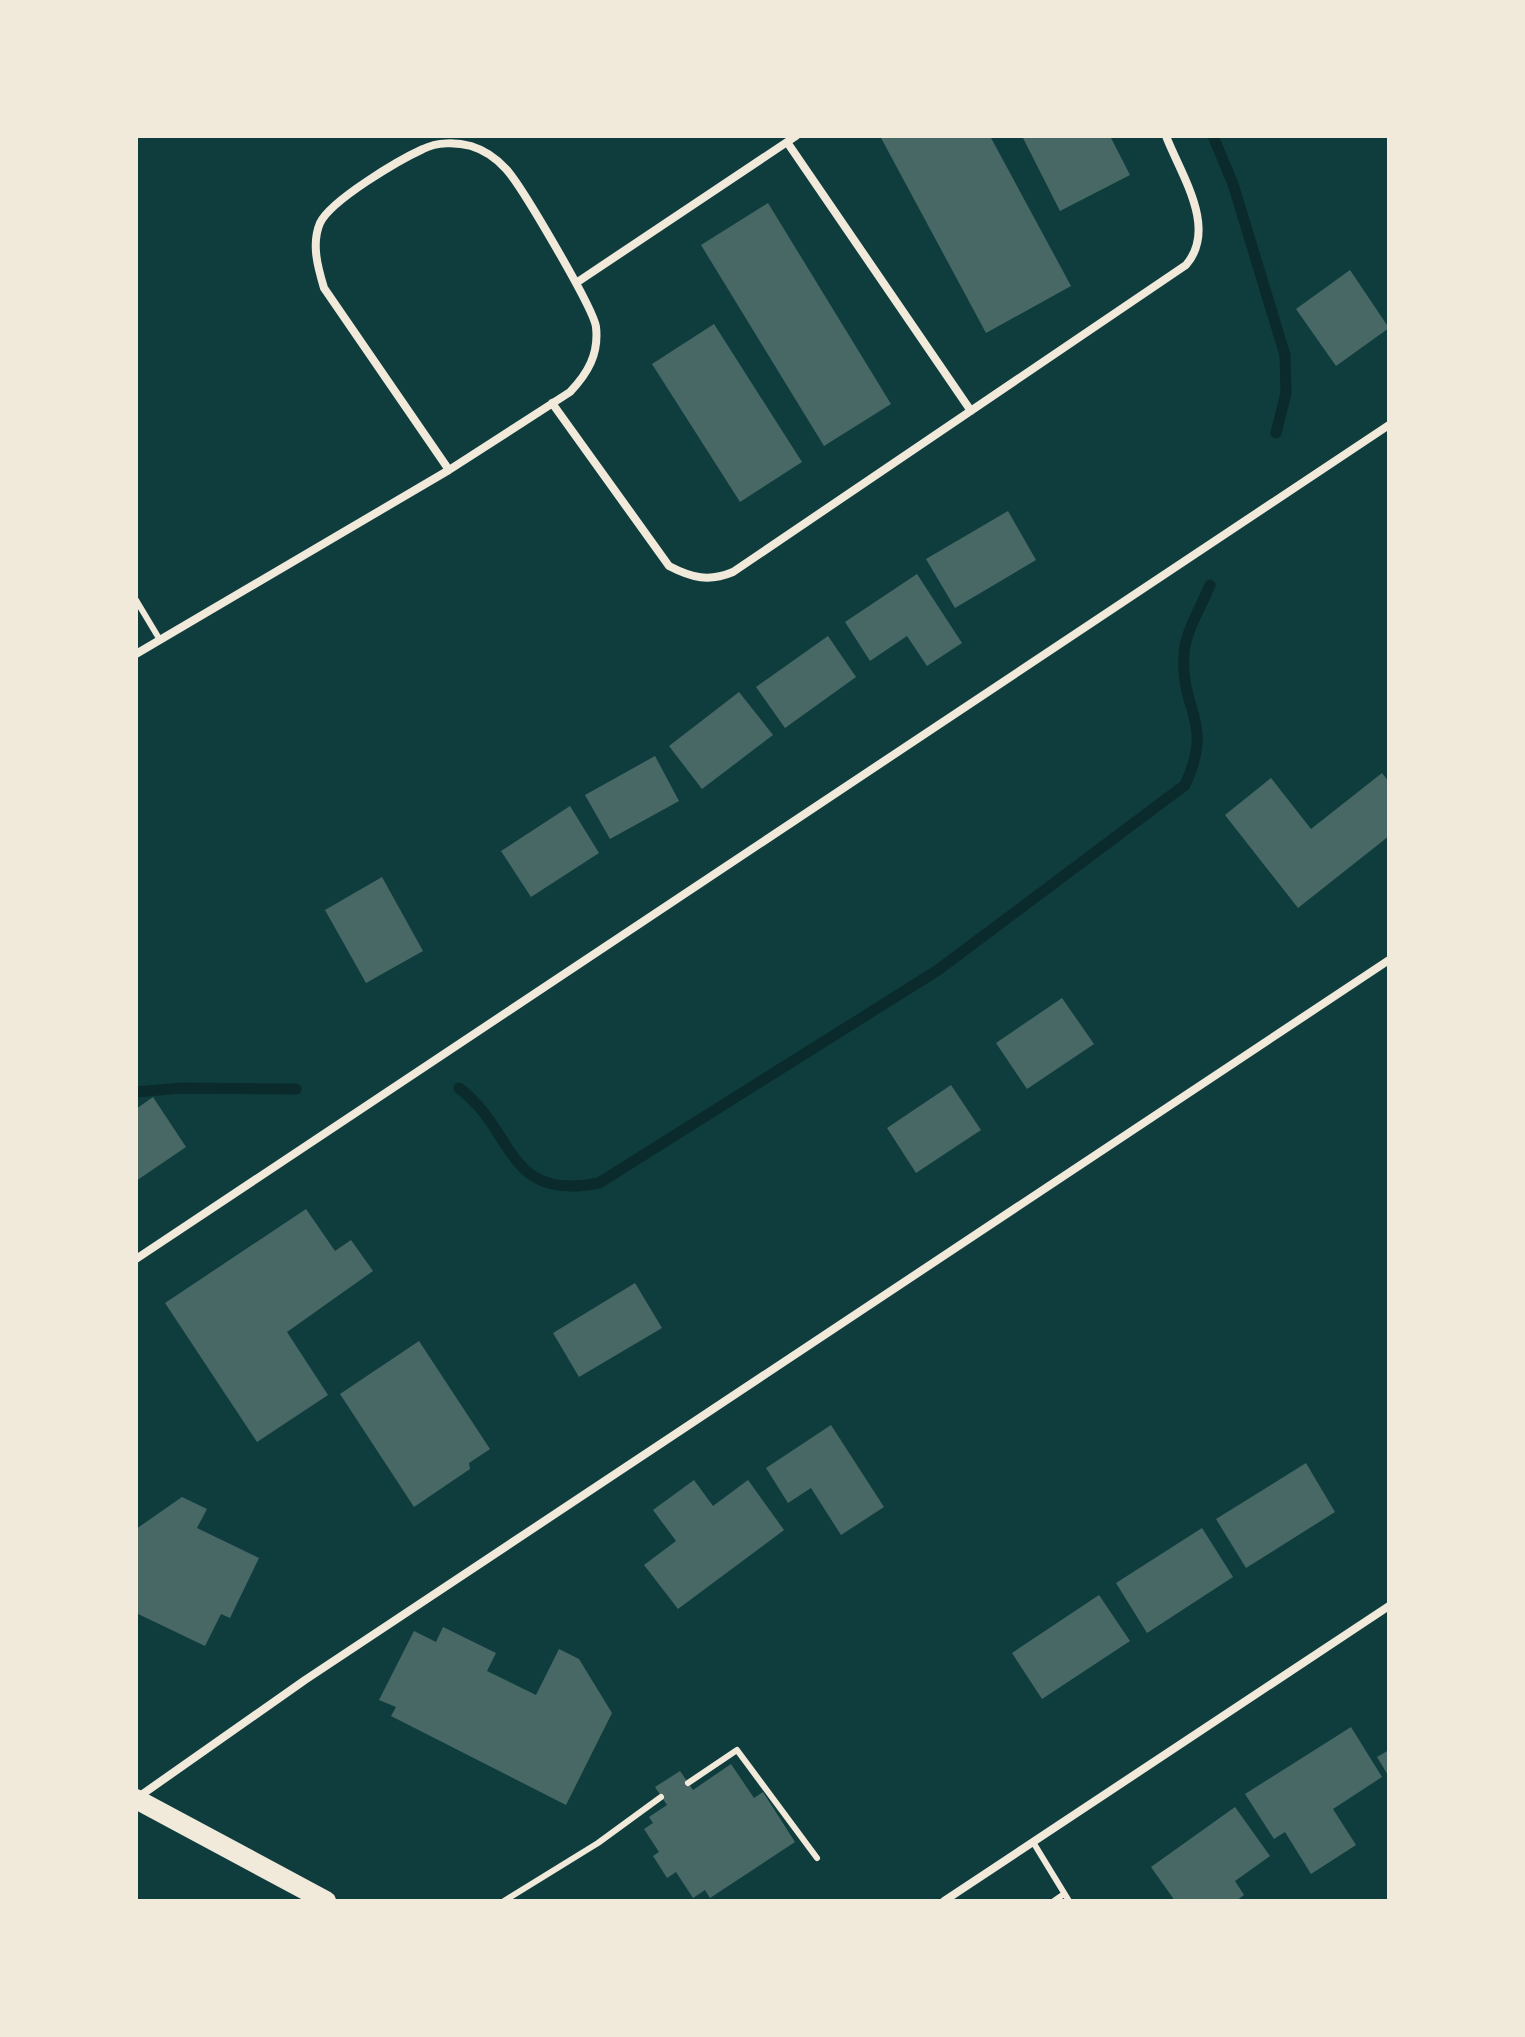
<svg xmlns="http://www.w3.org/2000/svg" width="1525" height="2037" viewBox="0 0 1525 2037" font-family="'Open Sans',sans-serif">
<rect width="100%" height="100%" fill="#0f3d3e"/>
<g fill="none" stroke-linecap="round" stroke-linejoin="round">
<!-- stream -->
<path stroke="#0a2a2b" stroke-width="11" d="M1213,136L1233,184L1285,355L1286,393L1276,433
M459,1088C516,1131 505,1202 599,1183L938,970L1185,785C1215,720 1180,712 1184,654C1185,632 1202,605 1210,585
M136,1092L182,1088L296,1089"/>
</g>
<!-- building -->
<path fill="#486865" d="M880,136H990L1071,286L986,333Z
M1022,136H1110L1130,175L1060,211Z
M768,203L891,404L824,446L701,245Z
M1350,270L1389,328L1336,366L1296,309Z
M714,324L802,462L740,502L652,364Z
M1008,511L1036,560L955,608L926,559Z
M917,574L962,643L927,666L907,636L870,661L845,622Z
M828,636L856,677L785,728L756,687Z
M739,692L773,735L702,789L669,746Z
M655,756L679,801L610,839L585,795Z
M1382,773L1389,782V836L1298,908L1225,815L1271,778L1311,829Z
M570,806L599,853L531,897L501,851Z
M382,877L423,951L366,983L325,910Z
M1062,998L1094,1044L1027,1089L996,1043Z
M951,1085L981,1130L916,1173L887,1128Z
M153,1097L186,1147L136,1181V1109Z
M306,1209L335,1251L351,1240L373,1271L287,1332L328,1395L257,1442L165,1303Z
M635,1283L662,1328L579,1377L553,1333Z
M419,1341L490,1449L469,1463L470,1469L414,1507L340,1394Z
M831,1425L884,1507L841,1535L811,1488L788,1503L766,1468Z
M1306,1463L1335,1512L1246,1568L1216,1519Z
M694,1480L713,1506L748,1480L784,1530L678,1609L644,1565L676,1541L653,1510Z
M182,1497L207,1509L197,1528L259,1558L230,1618L221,1614L205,1646L136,1613V1529Z
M1202,1528L1233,1577L1147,1633L1116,1583Z
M1099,1595L1130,1641L1042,1699L1012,1653Z
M443,1627L496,1653L487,1671L536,1695L559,1649L579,1659L612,1713L566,1805L391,1716L396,1707L379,1700L414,1631L436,1642Z
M1351,1727L1382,1777L1333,1809L1356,1845L1311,1874L1285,1832L1274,1839L1245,1794Z
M1389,1750V1777L1377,1757Z
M731,1764L754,1798L763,1792L795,1842L710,1898L705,1890L693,1898L676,1872L667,1878L653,1856L659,1852L644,1829L653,1823L649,1817L667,1805L655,1787L680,1771L693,1790Z
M1235,1807L1270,1856L1235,1881L1244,1895L1236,1901H1175L1151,1867Z"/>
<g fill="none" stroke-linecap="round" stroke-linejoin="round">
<!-- service -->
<path stroke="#f1e9da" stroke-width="6" d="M136,600L160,640
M688,1783L737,1750L817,1858
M1033,1842L1069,1901
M504,1901L598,1843L661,1797
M1054,1901L1064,1894"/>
<!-- minor -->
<path stroke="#f1e9da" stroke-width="8" d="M787,142L971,411
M576,283L796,136
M552,403L669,566C692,578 709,582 733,572L1186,265C1218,228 1181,175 1166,136
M136,654L449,470L570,392C588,373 599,354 596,327C594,309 521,185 506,169C497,159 484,150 471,146C456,142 437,142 423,149C399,160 331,200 320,223C311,244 318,268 324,288L449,470
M136,1259L1389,425
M137,1798L305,1680L1389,960
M944,1901L1389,1606"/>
<!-- primary -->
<path stroke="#f1e9da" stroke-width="20" d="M136,1799L326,1901"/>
</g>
<!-- border -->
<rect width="1525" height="2037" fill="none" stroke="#f1e9da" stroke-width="276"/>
</svg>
